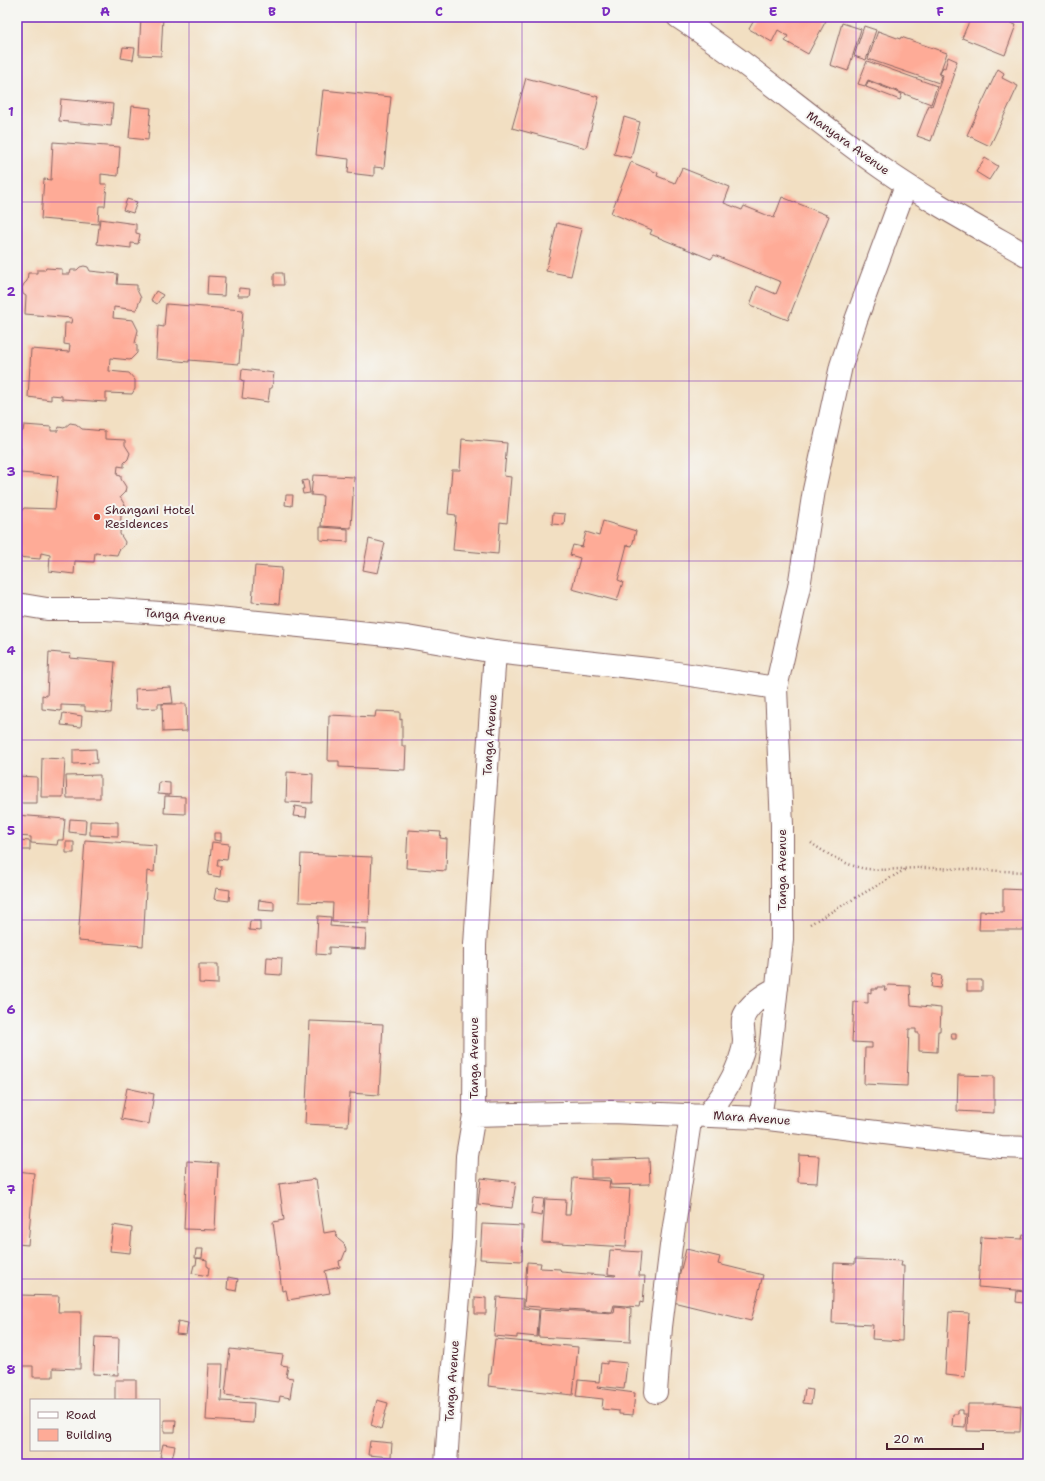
<svg xmlns="http://www.w3.org/2000/svg" width="1045" height="1481" viewBox="0 0 1045 1481" font-family="'Shantell Sans',sans-serif">
<rect width="100%" height="100%" fill="#f6f6f2"/>
<filter id="ink" filterUnits="userSpaceOnUse"><feTurbulence type="fractalNoise" baseFrequency=".025" numOctaves="2"/><feDisplacementMap in="SourceGraphic" scale="8" xChannelSelector="R" yChannelSelector="G"/><feConvolveMatrix kernelMatrix="1 2 1 2 8 2 1 2 1" color-interpolation-filters="sRGB"/></filter>
<filter id="wash" filterUnits="userSpaceOnUse"><feTurbulence type="fractalNoise" baseFrequency=".012" numOctaves="4" result="noise"/><feDisplacementMap in="SourceGraphic" scale="16" xChannelSelector="R" yChannelSelector="G"/><feGaussianBlur stdDeviation="0.9" result="paint"/><feColorMatrix in="noise" values="0 0 0 0 0 0 0 0 0 0 0 0 0 0 0 0 0 1.4 0 .05"/><feComposite in="paint" operator="in"/></filter>
<g filter="url(#wash)">
<rect width="100%" height="100%" fill="#f2dfc2"/>
<g id="blocks">
<!-- building -->
<path fill="#feab97" d="M141,17H163L161,56L139,55Z
M756,17H828L808,54L785,41L788,36L778,30L772,42L749,29Z
M971,17H995L1016,25L1005,55L962,38Z
M842,23L861,29L848,71L830,65Z
M864,26L876,30L866,60L854,56Z
M878,31L900,39L901,37L947,53L939,75H941L939,83L868,59Z
M123,47L135,48L133,60L121,58Z
M948,57L957,61L953,73H955L931,141L917,136L929,105L932,106L943,75L940,74L943,67L945,68Z
M867,61L937,86L931,104L868,80L865,86L858,84Z
M998,69L1004,73L1002,78L1018,86L990,146L967,135Z
M526,78L599,97L586,148L512,128Z
M868,81L902,94L900,100L866,87Z
M323,90L391,97L384,168L374,167V176L348,173L349,159L316,155Z
M61,99L113,104L111,126L59,121Z
M132,106L151,108L148,140L129,138Z
M624,117L640,122L631,158L614,154Z
M53,142L120,147L118,176L101,174V184H107L105,206H99L98,224L41,219L44,179L51,180Z
M985,158L998,166L989,180L976,172Z
M631,162L658,173L657,176L675,183L682,168L730,187L724,203L742,210L744,206L774,218L782,197L829,216L788,320L750,305L757,286L776,294L781,282L714,255L711,259L650,234L652,230L611,213Z
M127,199L137,202L133,213L123,210Z
M100,219L136,224V233L140,234L138,244L131,243V248L97,244Z
M557,223L582,229L571,276L546,271Z
M84,266L88,267L90,271L118,274L117,284L137,285V290L141,298L136,310L114,307L113,318L133,320L138,330L135,343L137,346V353L130,360L110,358L109,371L129,373L135,380V389L132,394L106,393V402L62,399V396L51,395V400L28,397L31,349L69,352L70,345L64,344L65,323H71L72,318L25,314L26,296L23,294L22,288L24,284L27,281L28,273H37V270H45L46,268L62,269V274H70L71,270H77L80,267Z
M274,273H283L284,285H274Z
M208,276L225,277L224,296L207,295Z
M239,288L250,289L249,296H238Z
M156,291L163,295L157,304L151,300Z
M166,304L243,310L239,364L189,360V362L156,359L158,326L164,327Z
M242,369L274,373L272,388H270L268,402L242,398L244,381L241,380Z
M70,423L76,424L82,429L105,431V439L125,440V445L130,453L128,459L124,463V467L118,466L117,475L121,476V479L126,487L125,492L120,497L126,507L125,511L121,515L120,534L125,542L124,546L119,550L117,555L95,553L94,562L75,561L74,574L49,571L50,555L41,553L40,559L17,557V516L24,508L55,509L58,476L20,473L21,449L17,442L18,434L23,431L24,425L51,427V431H58L59,427L64,428Z
M462,439L507,443L504,476L511,477L507,523L500,522L498,554L453,550L456,515L448,514L452,470H460Z
M313,475L354,477L351,528L321,526L323,496L311,495Z
M308,480L310,493L303,494L302,489H304L302,481Z
M286,495H293L292,506L285,505Z
M553,513L565,514L564,525L552,524Z
M603,521L636,531L632,546L627,545L618,580L623,582L617,601L572,589L580,558L570,555L573,545L582,547L586,532L599,536Z
M320,527L348,529V542L320,540Z
M369,539L385,543L378,573L363,570Z
M255,566L282,568L279,604L252,602Z
M49,652L71,654L70,658L115,662L111,713L85,711V706L61,705V711L42,709V695L47,696Z
M17,655H20L19,666H17Z
M171,687L173,703L158,704V708L136,709L135,689Z
M162,704H186L187,731L163,732Z
M376,711L400,712V720L402,719V746H406L405,770L339,767V761H328L329,715L375,717Z
M63,713L82,716L81,727L61,725Z
M96,749L97,763L73,764V750Z
M42,758L65,759L63,797H41Z
M287,772L313,774L312,803L286,802Z
M100,775V798H67L66,776Z
M17,776L37,777V803H17Z
M159,782L170,783V795L158,794Z
M165,796L185,797V814L164,813Z
M295,806L307,808L306,817L293,816Z
M17,815L65,819L63,840H58L57,845L31,843V837L17,836Z
M70,819L86,820L85,834L69,832Z
M90,821L118,822V836L90,835Z
M408,830L441,832L440,838L447,839L446,871L406,868Z
M214,833H221V841L214,840Z
M17,840L30,841V850H17Z
M85,840L156,845L154,872L147,871L143,946L78,941Z
M66,842H74V853H66Z
M212,842L229,844L227,860L218,859L217,866H221L220,877L208,875Z
M301,854L372,857L369,923L332,922L333,903L299,902Z
M216,888L230,890L229,901L214,899Z
M1003,889L1026,890L1025,930H979L980,911L1003,912Z
M259,900L274,902V911L258,910Z
M318,916L331,917L330,926L366,929L365,949L329,947V955L316,954Z
M250,921H260V931L249,930Z
M267,957L282,958L281,975L266,974Z
M199,964H218V984L199,983Z
M933,974L942,976L940,988L931,987Z
M967,980H982V991H967Z
M888,985L910,986L911,1005L941,1008L940,1031H938L937,1052L919,1051V1033H916V1029H909L907,1086L864,1084L865,1048H872V1043L852,1042L854,1002L868,1003V992L871,993V989H877V987H885L884,990H887Z
M310,1021L383,1024L379,1095L350,1093L348,1126L305,1124Z
M1025,1022H1028V1034H1025Z
M951,1033H956V1039H952Z
M958,1075L994,1076V1113L957,1111Z
M127,1088L154,1094L149,1124L121,1119Z
M799,1155L819,1156L817,1183L798,1182Z
M649,1158L650,1184L611,1185L610,1178H591V1160Z
M187,1161L218,1163L215,1230L184,1229Z
M17,1171L34,1173L28,1245L17,1244Z
M481,1178L516,1182L512,1208L478,1204Z
M573,1178L610,1181L609,1188L630,1189L626,1247L542,1242L545,1199L566,1200L565,1215H570Z
M316,1179L324,1233L335,1231L338,1239L344,1244L346,1250L342,1260L339,1261L340,1267L325,1271L330,1293L288,1300L286,1290L282,1291L273,1222L284,1220L279,1184Z
M533,1198L544,1199L542,1216L531,1214Z
M482,1224L523,1226L522,1261L480,1259Z
M113,1225L132,1228L130,1253L110,1251Z
M1023,1235H1028V1291L978,1287L981,1237L1022,1239Z
M196,1249H203L202,1258H195Z
M686,1249L720,1257L718,1264L763,1275L751,1321L673,1302Z
M610,1250L641,1252L639,1276H645L643,1303L640,1302L639,1307L614,1305L612,1312L524,1306L527,1262L541,1263L540,1268L560,1269L561,1272L615,1276L616,1275L608,1274Z
M197,1258L207,1260V1266L209,1267L208,1276L192,1273L194,1265H196Z
M855,1259L902,1261L901,1266H904L902,1341L872,1339L873,1325L832,1323L834,1263L855,1264Z
M228,1277L238,1279L236,1291L227,1289Z
M1017,1291L1024,1292L1023,1303L1016,1302Z
M20,1295L59,1296L58,1312H81L80,1369L53,1368V1377H33V1366H17V1309H20Z
M475,1297L486,1298V1314H475Z
M497,1297L523,1299V1308L539,1310L537,1337L517,1335V1338L494,1336Z
M615,1306L631,1308L630,1342L538,1337L540,1309L614,1313Z
M949,1312L969,1313L965,1377L945,1375Z
M178,1321L188,1323L186,1335L176,1334Z
M95,1337L119,1338L118,1375L93,1374Z
M495,1339L578,1347L573,1395L488,1386L489,1374H491Z
M230,1349L283,1355L281,1365L288,1366L286,1377L293,1378L290,1398L280,1396L279,1402L225,1395Z
M607,1361L627,1363L624,1389L598,1386L597,1388L635,1393L633,1415L619,1414V1411L602,1409L603,1399L576,1396L578,1380L599,1382L601,1363L607,1364Z
M209,1364H223L221,1401L254,1403L253,1423L206,1420Z
M115,1380H136V1400H115Z
M805,1389L813,1390L811,1404L803,1403Z
M377,1400L388,1403L381,1429L371,1425Z
M994,1403L1021,1406L1020,1432L967,1431L968,1404H992Z
M958,1410H963V1414H966L965,1427L952,1426L953,1414H958Z
M164,1420H176L175,1432H164Z
M370,1441L392,1443L391,1457L368,1455Z
M163,1444L175,1446L172,1459L160,1457Z"/>
</g>
</g>
<g filter="url(#ink)">
<use href="#blocks" fill-opacity="0" stroke="#856260" stroke-width="1"/>
<g fill="none" stroke-linecap="round" stroke-linejoin="round">
<defs>
<path id="minor" d="M678,17C749,63 813,120 883,169C929,201 979,228 1028,256
M17,604L47,609H105L188,615L339,630L407,637L495,652L657,670L776,688
M474,1115L611,1112L760,1118L1001,1147L1028,1148
M707,1115C721,1098 735,1077 741,1056C743,1051 744,1045 744,1041C744,1034 742,1026 743,1019C747,1005 765,994 777,988
M760,1118L770,1051L782,940V825L776,688L799,587L814,490L841,366L856,320L906,185
M656,1392L661,1327L671,1246L691,1115
M446,1464L451,1389L464,1239L467,1156L474,1115L475,945L479,883L495,652"/>
</defs>
<!-- minor casing -->
<use href="#minor" stroke="#856260" stroke-width="24"/>
<!-- path -->
<path stroke="#856260" stroke-width="2.5" stroke-dasharray="1 3" stroke-linecap="butt" d="M811,843C824,852 839,861 854,866C875,873 899,868 921,868C957,868 992,871 1028,872
M810,924L906,869"/>
<!-- minor -->
<use href="#minor" stroke="#fff" stroke-width="22"/>
</g>
</g>
<!-- grid -->
<path fill="none" stroke="#7b2cbf" stroke-width="1" stroke-opacity="0.55" d="M189,17V1464M356,17V1464M522,17V1464M689,17V1464M856,17V1464M17,202H1028M17,381H1028M17,561H1028M17,740H1028M17,920H1028M17,1100H1028M17,1279H1028"/>
<!-- markers -->
<circle fill="#c8321e" stroke="#f6f6f2" stroke-width="1.5" cx="97" cy="517" r="4"/>
<g text-anchor="middle" stroke-width="4" stroke-linejoin="round" paint-order="stroke">
<!-- street labels -->
<g font-size="12" fill="#4a1f2b" stroke="#f6f6f2">
<text transform="translate(848 143) rotate(36)" y="4">Manyara Avenue</text>
<text transform="translate(185 616) rotate(5)" y="4">Tanga Avenue</text>
<text transform="translate(490 735) rotate(-86)" y="4">Tanga Avenue</text>
<text transform="translate(782 870) rotate(-90)" y="4">Tanga Avenue</text>
<text transform="translate(474 1058) rotate(-90)" y="4">Tanga Avenue</text>
<text transform="translate(752 1118) rotate(4)" y="4">Mara Avenue</text>
<text transform="translate(452 1381) rotate(-86)" y="4">Tanga Avenue</text>
</g>
<!-- poi labels -->
<g font-size="12" fill="#4a1f2b" stroke="#f6f6f2" text-anchor="start">
<text x="105" y="514">Shangani Hotel<tspan x="105" dy="14">Residences</tspan></text>
</g>
</g>
<!-- margin -->
<rect width="1045" height="1481" fill="none" stroke="#f6f6f2" stroke-width="44"/>
<!-- legend -->
<rect x="30" y="1399" width="130" height="52" fill="#f6f6f2" stroke="#b1a0a2"/>
<rect x="38" y="1412" width="20" height="6" fill="#ffffff" stroke="#b1a0a2"/>
<text x="66" y="1419" font-size="12" fill="#4a1f2b">Road</text>
<rect x="38" y="1429" width="20" height="12" fill="#feab97" stroke="#b1a0a2"/>
<text x="66" y="1439" font-size="12" fill="#4a1f2b">Building</text>
<!-- scale -->
<path d="M887 1443v6h96v-6" fill="none" stroke="#4a1f2b" stroke-width="2"/>
<text x="893" y="1443" font-size="12" fill="#4a1f2b" stroke="#f6f6f2" stroke-width="3" paint-order="stroke">20 m</text>
<rect x="22" y="22" width="1001" height="1437" fill="none" stroke="#7b2cbf" stroke-width="1.5"/>
<g font-size="13" text-anchor="middle" font-weight="bold" fill="#7b2cbf">
<text x="105" y="16">A</text>
<text x="272" y="16">B</text>
<text x="439" y="16">C</text>
<text x="606" y="16">D</text>
<text x="773" y="16">E</text>
<text x="940" y="16">F</text>
<text x="11" y="116">1</text>
<text x="11" y="296">2</text>
<text x="11" y="476">3</text>
<text x="11" y="655">4</text>
<text x="11" y="835">5</text>
<text x="11" y="1014">6</text>
<text x="11" y="1194">7</text>
<text x="11" y="1374">8</text>
</g>
</svg>
